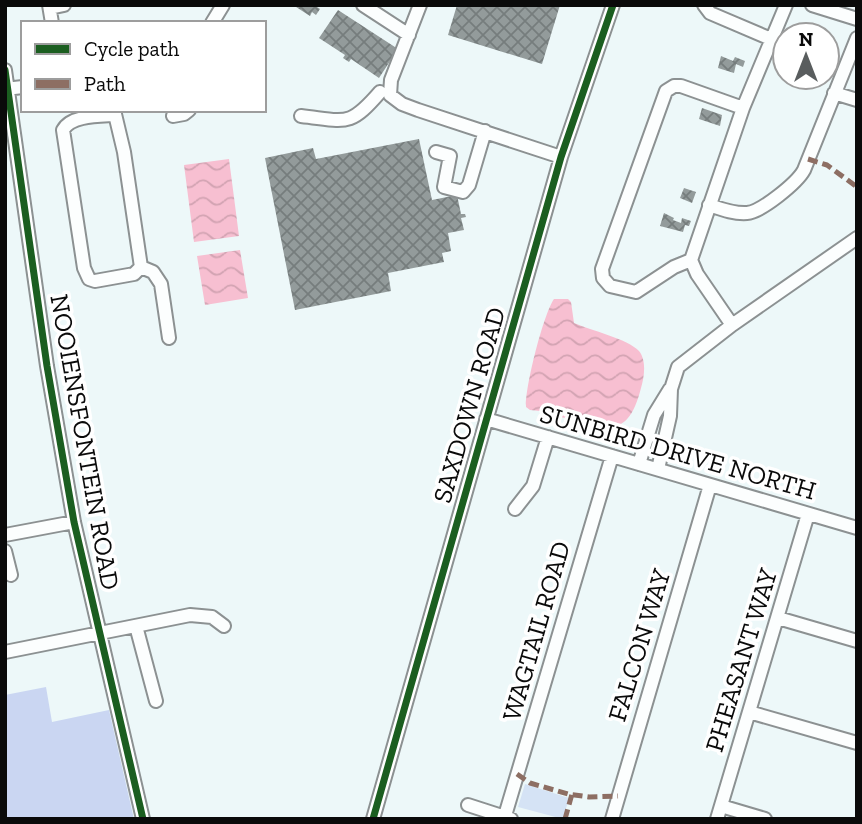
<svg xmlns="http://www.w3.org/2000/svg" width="862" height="824" viewBox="0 0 862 824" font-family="'Zilla Slab',serif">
<defs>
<pattern id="water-waves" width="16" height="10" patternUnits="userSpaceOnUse" patternTransform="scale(1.75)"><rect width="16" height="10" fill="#f7bfd1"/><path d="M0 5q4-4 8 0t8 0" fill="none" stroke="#d2a3b2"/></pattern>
<pattern id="building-cross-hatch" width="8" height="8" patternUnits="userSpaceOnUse" patternTransform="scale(1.75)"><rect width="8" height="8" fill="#939b9b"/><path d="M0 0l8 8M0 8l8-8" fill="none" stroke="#767d7d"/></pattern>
</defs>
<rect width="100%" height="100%" fill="#edf8f9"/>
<!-- grass -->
<path fill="#cad6f2" d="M46,687L52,722L109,710L134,819H5V695Z"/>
<!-- pitch -->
<path fill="#d5e3f5" d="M525,784L569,798L563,819L518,807Z"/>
<!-- water -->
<path fill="url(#water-waves)" d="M229,159L239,236L194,242L184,165Z
M240,250L248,298L205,305L197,256Z
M554,299H568L571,302L574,323C590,330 628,339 639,351C647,361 644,378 641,388C630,431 615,432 577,421C565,418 552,415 540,411L530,410L526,407C525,388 543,315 554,299Z"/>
<!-- building -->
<path fill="url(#building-cross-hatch)" d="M293,5H314L320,9L316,15L312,12L310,16Z
M457,5H560L542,64L448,35Z
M338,10L398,49L379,78L351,59L349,62L343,58L345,55L319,38Z
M721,56L733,61L735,57L745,61L743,67L736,64L734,73L718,68Z
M702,108L722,115L720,126L699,119Z
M419,139L432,200L457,195L461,214H465L466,217L461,218L464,230L448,233L451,251L442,253L444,262L388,273L391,291L295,310L265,158L313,148L316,159Z
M684,188L696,192L692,203L680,198Z
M664,213L674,218L673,220L681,223L682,218L691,221L689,226L685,225L683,232L660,226Z"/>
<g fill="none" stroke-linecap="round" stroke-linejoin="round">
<defs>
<path id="minor" d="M49,5L52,23
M363,5L409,35
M420,5L391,80L390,95L402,104L418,110L561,157
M704,5L710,13L771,39
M812,5L857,19
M50,8L64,5
M212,23L223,5
M5,70L47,366L74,522L143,819
M5,89L23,87
M834,93L857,100
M114,110L124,152L141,267L134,274L95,281L89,279L84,268L63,130C71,115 100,116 115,115
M173,116L184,114L189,110
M301,116C346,121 349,128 380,92
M436,152L450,156L444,187L463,192L469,185L485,131
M709,205C721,209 734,214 747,213C761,212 797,183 804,170L857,38
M691,260L674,267L636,292L610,286L603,278L602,269L666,91L674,86H681L743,108
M141,267L153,272L161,284L169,338
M732,325L697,274L691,260L743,108L786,5
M486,419L857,528
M639,464L654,415L670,389
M658,469L670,416L671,389L678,367L732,325L857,238
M515,509L533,486L548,437
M5,535L74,522
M5,551L11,575
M778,618L857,641
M136,626L156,701
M5,652L190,615L212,617L224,626
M749,712L857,743
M468,805L511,819
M721,806L765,819
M373,819L561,157L613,5
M504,819L612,456
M612,819L710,485
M717,819L808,514"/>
</defs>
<!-- minor casing -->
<use href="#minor" stroke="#8c9192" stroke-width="16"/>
<!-- minor -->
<use href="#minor" stroke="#fcfefe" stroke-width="12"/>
<!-- quiet -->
<path stroke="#8d6e63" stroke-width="5" stroke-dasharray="10 5" stroke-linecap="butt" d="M808,159L827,165L857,187
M517,774L530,783L568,794L589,797L618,796
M565,819L572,794"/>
<defs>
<path id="cycleway" d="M5,70L47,366L74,522L143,819
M373,819L561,157L613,5"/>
</defs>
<!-- cycleway casing -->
<use href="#cycleway" stroke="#fff" stroke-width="11"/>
<!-- cycleway -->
<use href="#cycleway" stroke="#1b5e20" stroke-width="7"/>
</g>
<g text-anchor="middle" stroke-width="7" stroke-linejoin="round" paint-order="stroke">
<!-- street labels -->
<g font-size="26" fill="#0a0a0a" stroke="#fff">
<text transform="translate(469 405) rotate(-74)" y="9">SAXDOWN ROAD</text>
<text transform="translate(85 442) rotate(80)" y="9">NOOIENSFONTEIN ROAD</text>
<text transform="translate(678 452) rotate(16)" y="9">SUNBIRD DRIVE NORTH</text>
<text transform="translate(536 631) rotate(-74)" y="9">WAGTAIL ROAD</text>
<text transform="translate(639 645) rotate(-73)" y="9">FALCON WAY</text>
<text transform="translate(741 660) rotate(-73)" y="9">PHEASANT WAY</text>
</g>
</g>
<!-- border -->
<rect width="862" height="824" fill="none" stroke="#0a0a0a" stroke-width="14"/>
<!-- legend -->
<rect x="21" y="21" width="245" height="91" fill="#ffffff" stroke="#9d9d9d" stroke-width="2"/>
<rect x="35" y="44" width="35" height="10" fill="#1b5e20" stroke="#9d9d9d" stroke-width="2"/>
<text x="84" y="56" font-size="21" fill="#0a0a0a">Cycle path</text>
<rect x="35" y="79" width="35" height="10" fill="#8d6e63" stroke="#9d9d9d" stroke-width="2"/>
<text x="84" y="91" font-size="21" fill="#0a0a0a">Path</text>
<!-- north arrow -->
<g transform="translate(806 56)"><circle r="33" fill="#ffffff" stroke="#9d9d9d" stroke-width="2"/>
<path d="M0-5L12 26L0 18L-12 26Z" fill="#595d5e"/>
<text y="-10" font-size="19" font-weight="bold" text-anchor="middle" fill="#0a0a0a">N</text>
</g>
</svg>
